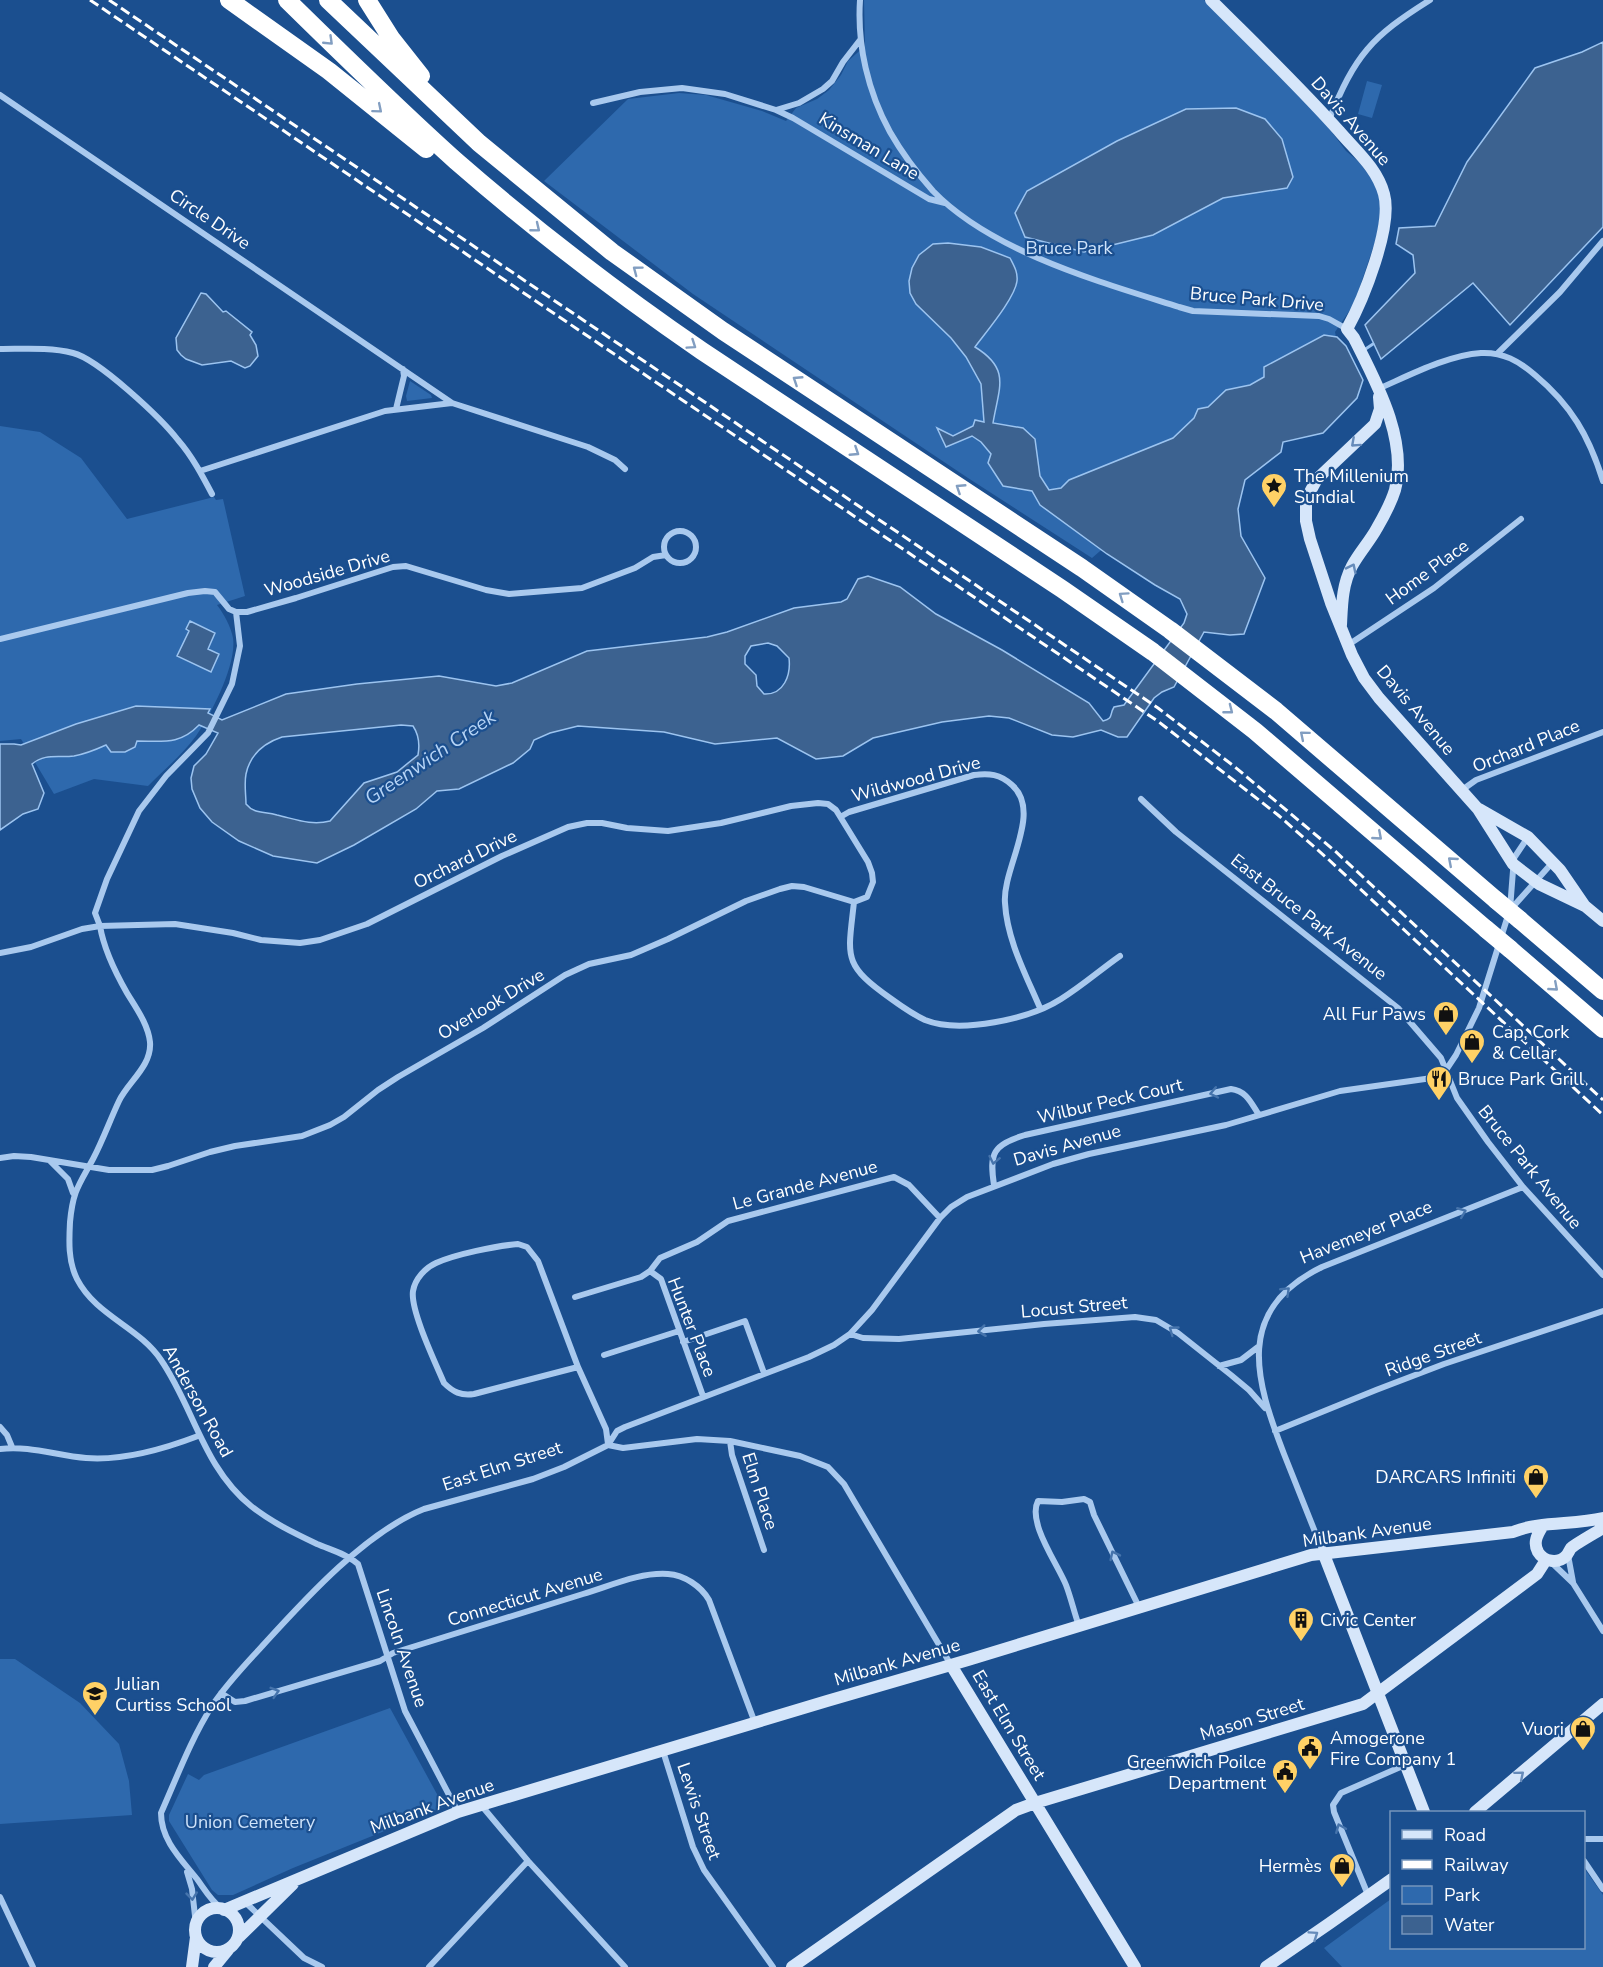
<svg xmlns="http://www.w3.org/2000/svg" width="1603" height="1967" viewBox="0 0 1603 1967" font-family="'Nunito Sans',sans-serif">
<rect width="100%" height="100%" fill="#1b4f8f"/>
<!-- green -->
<path fill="#2e69ad" d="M864,0H1204L1322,119L1346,151L1359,162L1377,186L1382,207L1376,239L1354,304L1335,332L1338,346L1092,558L968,478L693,294L544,181L628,99L679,93L706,95L762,111L786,121L796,108L817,99L829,90L841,75L848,61L865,46Z
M1367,81L1382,85L1372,118L1358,114Z
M410,381L431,395L432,398L407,401L406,396Z
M0,426L40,432L81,458L127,519L214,497L216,500L223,499L245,596L217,605C224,614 231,627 233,638C237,664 211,715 196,736C183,754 164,770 148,786L94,779L54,794L21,739L0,741Z
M0,1659H15L80,1703L119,1744L129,1781L132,1815L0,1824Z
M390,1708L444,1807L293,1868L233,1895H218L212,1890L169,1821V1815L188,1774L199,1780L204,1775Z
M1584,1868L1603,1895V1967H1342L1324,1948L1391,1899L1392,1948H1584Z"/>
<!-- water -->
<path fill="#3c6290" stroke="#9cc4f0" stroke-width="1.5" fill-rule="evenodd" d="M1603,42V227L1510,325L1473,283L1381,359L1365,325L1415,273L1413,255L1396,244L1399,228L1435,226L1467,162L1535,68L1582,52Z
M1236,108L1265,119L1282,139L1293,177L1287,188L1223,198L1153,235L1084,252L1025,237L1015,213L1027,191L1117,141L1186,109Z
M948,243L981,247L1010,258C1014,266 1018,272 1017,281C1015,298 986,332 975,347C1011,369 999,387 993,423L1023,428L1035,439L1040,476L1049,490L1061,488L1069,480L1173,438L1194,418L1198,409L1208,407L1226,390L1250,385L1264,377V367L1324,335L1337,337L1346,346L1363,380L1357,398L1323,433L1283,442L1281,452L1245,480L1238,509L1241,536L1265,578L1244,634L1230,635L1204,632L1174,687L1162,692L1154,698L1127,737H1118L1101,730L1073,737L1052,735L1009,718L989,716L942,722L873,738L843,756L816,759L777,738L715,744L664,732L578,726L550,733L534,740L530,749L513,763L459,789L437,791L416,809L354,845L317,863L273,856L239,841L212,822L200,808L192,789L191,778L194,766L206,754L218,733L199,725C180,745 163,741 137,741L135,747L125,752H111L106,745C95,750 85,754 74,756C58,758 45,753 32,764L44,793L38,809L23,814L0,830V744H14L21,745L76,724L136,706L210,709L208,713L222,720L286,694L357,684L439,676L496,686L512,683L587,651L707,637L727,632L794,608L841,602L847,599L858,579L868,576L900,587L936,614L1002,650L1089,703L1103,721C1114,718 1109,715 1114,707L1124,705L1184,623L1187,614L1180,599L1155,585L1107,554L1040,505L1032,491L1003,486L988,463L991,454L981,442L972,436L946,447L937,428L953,436L973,426L975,420L984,422L981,384L966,357L951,338L916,304L910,293L909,281L912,268L919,255L933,244ZM768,643L777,646L789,658C791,675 784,695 764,694L757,686L756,675L745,664V656L751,646ZM401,725L413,726C419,735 420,744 418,755L397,772L364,783L330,821C311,826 295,819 277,815C265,811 255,815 246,804C246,795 244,784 246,774C250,755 264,743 282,737Z
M201,293L206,294L223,312L226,311L252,332L250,335L256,345L258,356L250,366L245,368L231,361L202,365L186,359L181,355L177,350L176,338Z
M190,621L215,633L208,649L219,654L211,672L177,656L189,631L186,629Z"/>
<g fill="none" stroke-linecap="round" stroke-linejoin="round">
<!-- stream -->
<path stroke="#9cc4f0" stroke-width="3" d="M1364,350L1373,344"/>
<!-- street -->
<path stroke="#a9c9ee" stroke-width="6" d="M860,0C857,45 868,92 890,132C902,153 917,173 933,191C992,252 1100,282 1179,307L1193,311L1319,316L1329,319L1347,329
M0,95L452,403L588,447L615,460L625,469
M593,103L640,92L682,88L725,94L776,110L793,118L929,199L945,203
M776,110L799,103L823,89L832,81L843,62L860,40
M1329,120C1355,55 1371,37 1430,0
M0,349C24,349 50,347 73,353C98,359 161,418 178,440C192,456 202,475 212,494
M1498,353L1560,292L1603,241
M1378,389C1408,376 1448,355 1481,353C1503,352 1519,361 1535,375C1571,405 1589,436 1603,481
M396,409L404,376L403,369
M200,471L385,411L452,403
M664 547a16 16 0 1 1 32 0a16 16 0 1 1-32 0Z
M0,639L188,593L205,591L215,592L229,609L236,612H247L296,598L393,567L406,566L486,590L509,594L582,588L635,568L653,557L666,555
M1348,645L1434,588L1521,519
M1462,790L1476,780L1603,732
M1141,799L1176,832L1398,1008L1441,1058L1457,1098L1488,1142L1523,1187L1603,1275
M842,816L849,812L974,775C989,773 1000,774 1012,785C1043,812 1002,869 1005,903C1007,940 1026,975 1040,1008
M854,902C848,957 842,964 890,998C901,1006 912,1014 925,1020C960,1034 1030,1019 1061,999C1082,986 1100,970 1120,956
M1511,909L1552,863
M0,953L31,947L82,929L100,926L95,913L107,879L139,811L166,776L208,733L232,684L240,646L236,612
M0,1158L14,1156L31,1157L109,1170H152L168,1166L210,1152L235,1146L302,1136L330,1125L344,1117L378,1090L398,1077L483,1028L565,975L589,964L631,955L668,939L746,901L780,889L792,886L804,887L854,902L867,897L873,882L872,873L868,862L836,810L828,804L818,803L791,806L721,823L668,831L627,828L602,823H587L568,827L502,856L367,924L320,940L300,943L261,940L233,933L175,924L100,926C104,950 115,972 127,993C136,1008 148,1024 150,1042C152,1066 128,1082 119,1101C110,1120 103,1140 93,1159C79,1185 73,1190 70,1222C69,1241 68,1261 77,1279C96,1316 139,1327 161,1360C194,1408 203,1467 251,1506C271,1522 294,1533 317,1544C331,1550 347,1554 358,1564L405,1711L458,1812
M50,1161L68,1179L73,1193
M994,1185C989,1153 993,1145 1025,1135L1231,1089C1247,1091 1251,1103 1259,1115
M518,1244L527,1247L538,1261L578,1367L474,1394C461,1396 453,1392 444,1383C436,1364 410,1310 413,1291C415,1279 425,1268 436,1263C456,1254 496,1246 518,1244Z
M650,1271L661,1279L703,1396
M575,1297L641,1277L650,1271L660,1258L697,1242L728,1221L894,1177L909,1185L940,1218
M850,1334L863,1338L899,1339L1044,1324L1135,1317L1156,1320L1178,1333L1231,1375L1249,1390L1265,1408
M683,1342L745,1321L764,1373
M604,1355L679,1331
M1219,1366L1241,1360L1258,1347
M578,1367L606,1429L608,1444
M0,1427L7,1435L12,1447
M1275,1431L1376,1390L1444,1364L1603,1311
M730,1441L732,1455L764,1550
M608,1445L617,1431L625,1427L809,1357L834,1345L850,1334L872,1310L940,1218L951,1207L967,1197L1053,1164L1089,1154L1226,1125L1340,1091L1432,1078L1446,1070L1456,1055L1479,1008L1510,909L1514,858L1528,837
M0,1449C29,1445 58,1456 86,1458C124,1461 164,1449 198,1436
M1323,1552C1310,1520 1297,1487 1284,1454C1255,1379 1234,1310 1322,1267L1523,1187
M1568,1555L1573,1582
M1551,1562L1573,1583L1603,1631
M1079,1626C1074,1612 1071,1598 1066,1585C1057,1563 1027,1522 1038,1501L1062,1502L1084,1499L1090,1502L1094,1515L1139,1607
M221,1693L235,1702L245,1701L380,1661L393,1653C457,1633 520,1613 583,1594C610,1586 640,1572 668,1574C684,1575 701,1586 709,1600L755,1723
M663,1751L693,1847L704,1870L773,1967
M481,1805L528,1861L625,1967
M1584,1839H1603
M1584,1861L1603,1889
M187,1872L192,1889L196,1925
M1368,1895L1334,1812L1333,1805L1341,1793L1405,1765
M0,1897L33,1967
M245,1902L304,1958L322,1967
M222,1909C211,1901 205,1890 197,1879C181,1859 161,1840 161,1813C177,1777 191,1739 212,1706C227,1683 247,1663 265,1643C306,1598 366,1532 424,1509L533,1479L564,1467L608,1445L623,1448L697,1439L730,1441L800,1456L828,1467L844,1484L951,1665
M429,1967L528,1861"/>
<!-- secondary -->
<path stroke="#d6e6fa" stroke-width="12" d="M1211,0C1254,43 1299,86 1339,131C1356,151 1377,168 1384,194C1393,226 1363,300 1347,329L1354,338C1376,382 1408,439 1395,490C1391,503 1384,516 1377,528C1370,541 1359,553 1352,566C1342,585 1342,605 1341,625
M1379,397L1380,409L1375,424L1317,479L1310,492L1306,504V521L1310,539L1331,603L1352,655L1364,678L1379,698L1478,809L1513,864L1539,884L1585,906L1603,921
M1479,809L1528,837L1560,870L1584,905
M1542,1527C1537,1535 1533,1543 1538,1552C1544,1562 1558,1564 1566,1556C1568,1554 1569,1551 1571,1548C1577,1543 1595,1533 1603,1528
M1323,1552L1424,1812
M951,1665L1135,1967
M1475,1812L1603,1704
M195 1930a22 22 0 1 1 44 0a22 22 0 1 1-44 0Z
M224,1910L458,1812L827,1701L968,1660L1311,1555L1513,1532C1539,1521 1574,1525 1603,1518
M239,1937L293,1884
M192,1967L196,1937
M214,1967L228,1950
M792,1967L1016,1810L1035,1803L1363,1704L1537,1574L1546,1560
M1266,1967L1330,1923L1392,1879"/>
<!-- highway -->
<path stroke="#fff" stroke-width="18" d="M229,0L329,71L426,149
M287,0C342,54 398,109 456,161C534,229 616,292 702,351L1062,589L1153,652L1255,731L1486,929
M328,0L479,143L612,252L723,331L1082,568L1170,630L1276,711L1496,900
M367,0L391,38L421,76
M1520,920L1603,991
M1510,949L1603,1029"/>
<!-- rail -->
<path stroke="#fff" stroke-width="3" stroke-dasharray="10 4.5" stroke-linecap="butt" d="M90,0L1159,722L1278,815L1328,859L1603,1115
M109,0L1158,708L1235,767L1335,851L1603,1100"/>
<!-- highway-bridge -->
<path stroke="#fff" stroke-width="18" d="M1496,900L1520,920
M1486,929L1510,949"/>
</g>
<!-- one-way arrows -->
<defs><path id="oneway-chevron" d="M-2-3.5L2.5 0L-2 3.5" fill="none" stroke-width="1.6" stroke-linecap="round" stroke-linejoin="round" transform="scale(1.5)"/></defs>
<g stroke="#829ec1">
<use href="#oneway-chevron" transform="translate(329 41) rotate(44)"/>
<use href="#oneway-chevron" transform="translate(378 109) rotate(40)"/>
<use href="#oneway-chevron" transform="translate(536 228) rotate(39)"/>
<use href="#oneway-chevron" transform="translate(637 270) rotate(-143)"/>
<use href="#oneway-chevron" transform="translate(692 345) rotate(34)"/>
<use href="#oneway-chevron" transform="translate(797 380) rotate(-147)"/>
<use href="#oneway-chevron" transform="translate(855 452) rotate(33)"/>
<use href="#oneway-chevron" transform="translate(960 488) rotate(-147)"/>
<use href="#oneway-chevron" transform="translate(1123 596) rotate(-145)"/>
<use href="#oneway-chevron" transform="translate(1229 710) rotate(38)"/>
<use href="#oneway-chevron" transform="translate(1304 735) rotate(-140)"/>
<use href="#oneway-chevron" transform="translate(1378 836) rotate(41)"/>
<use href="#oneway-chevron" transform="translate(1452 861) rotate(-139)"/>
<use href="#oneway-chevron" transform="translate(1554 987) rotate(41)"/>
</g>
<g stroke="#668bba">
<use href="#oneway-chevron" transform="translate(1355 443) rotate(138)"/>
<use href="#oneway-chevron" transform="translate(1352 568) rotate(-64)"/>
<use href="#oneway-chevron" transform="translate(1520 1775) rotate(-40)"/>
<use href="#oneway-chevron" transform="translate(1314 1935) rotate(-34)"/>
</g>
<g stroke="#4674ac">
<use href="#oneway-chevron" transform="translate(1214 1093) rotate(168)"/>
<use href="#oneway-chevron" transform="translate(994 1160) rotate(102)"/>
<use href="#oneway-chevron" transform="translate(1462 1212) rotate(-22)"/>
<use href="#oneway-chevron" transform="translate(1286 1291) rotate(-44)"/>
<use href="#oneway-chevron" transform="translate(1173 1330) rotate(-144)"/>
<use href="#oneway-chevron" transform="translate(982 1331) rotate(173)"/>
<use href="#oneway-chevron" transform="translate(1114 1555) rotate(-116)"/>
<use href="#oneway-chevron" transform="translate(275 1692) rotate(-17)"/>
<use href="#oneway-chevron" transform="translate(1340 1828) rotate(-112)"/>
<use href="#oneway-chevron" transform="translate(192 1896) rotate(84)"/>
</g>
<!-- icons -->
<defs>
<symbol id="sight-pin" viewBox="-11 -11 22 30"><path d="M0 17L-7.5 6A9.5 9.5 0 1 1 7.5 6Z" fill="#ffd166" stroke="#1b4f8f"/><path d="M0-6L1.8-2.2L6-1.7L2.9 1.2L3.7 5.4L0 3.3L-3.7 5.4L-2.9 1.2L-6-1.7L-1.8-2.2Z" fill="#111"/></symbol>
<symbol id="shop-pin" viewBox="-11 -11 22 30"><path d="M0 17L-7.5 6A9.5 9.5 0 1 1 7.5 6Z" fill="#ffd166" stroke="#1b4f8f"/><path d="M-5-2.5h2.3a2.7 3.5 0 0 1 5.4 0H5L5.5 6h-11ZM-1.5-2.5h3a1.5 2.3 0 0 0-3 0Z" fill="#111"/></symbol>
<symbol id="restaurant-pin" viewBox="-11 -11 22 30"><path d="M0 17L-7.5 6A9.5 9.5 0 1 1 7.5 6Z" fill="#ffd166" stroke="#1b4f8f"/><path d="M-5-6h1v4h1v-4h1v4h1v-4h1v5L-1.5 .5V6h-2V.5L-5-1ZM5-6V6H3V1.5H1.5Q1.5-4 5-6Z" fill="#111"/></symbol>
<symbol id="building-pin" viewBox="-11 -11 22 30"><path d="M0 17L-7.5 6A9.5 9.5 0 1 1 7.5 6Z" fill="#ffd166" stroke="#1b4f8f"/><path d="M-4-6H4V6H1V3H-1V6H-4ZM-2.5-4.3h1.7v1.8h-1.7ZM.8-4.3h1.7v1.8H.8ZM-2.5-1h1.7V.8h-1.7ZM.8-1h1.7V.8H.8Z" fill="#111"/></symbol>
<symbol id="school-pin" viewBox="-11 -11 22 30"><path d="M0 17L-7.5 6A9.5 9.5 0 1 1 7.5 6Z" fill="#ffd166" stroke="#1b4f8f"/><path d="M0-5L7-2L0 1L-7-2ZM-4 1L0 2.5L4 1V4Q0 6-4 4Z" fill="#111"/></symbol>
<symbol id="civic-pin" viewBox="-11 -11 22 30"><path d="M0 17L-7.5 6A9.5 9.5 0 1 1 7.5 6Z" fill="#ffd166" stroke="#1b4f8f"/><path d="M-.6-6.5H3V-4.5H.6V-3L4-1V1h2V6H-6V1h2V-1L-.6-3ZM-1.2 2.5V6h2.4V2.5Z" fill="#111"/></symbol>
</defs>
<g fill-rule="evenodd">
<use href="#sight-pin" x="1259" y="471" width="30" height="40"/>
<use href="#shop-pin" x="1431" y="999" width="30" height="40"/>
<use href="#shop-pin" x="1457" y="1027" width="30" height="40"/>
<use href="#restaurant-pin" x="1424" y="1064" width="30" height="40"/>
<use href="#shop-pin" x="1521" y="1462" width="30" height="40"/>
<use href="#building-pin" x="1286" y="1605" width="30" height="40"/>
<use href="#school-pin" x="80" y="1679" width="30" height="40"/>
<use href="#shop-pin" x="1568" y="1714" width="30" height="40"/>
<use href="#civic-pin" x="1295" y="1733" width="30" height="40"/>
<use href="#civic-pin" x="1270" y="1757" width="30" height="40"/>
<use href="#shop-pin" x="1327" y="1851" width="30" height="40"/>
</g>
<g text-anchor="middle" stroke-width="4.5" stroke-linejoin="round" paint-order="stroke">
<!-- street labels -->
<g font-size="18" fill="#fff" stroke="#1b4f8f">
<text transform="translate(1351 121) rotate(49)" y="6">Davis Avenue</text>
<text transform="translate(869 146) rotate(31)" y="6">Kinsman Lane</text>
<text transform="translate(210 219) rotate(34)" y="6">Circle Drive</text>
<text transform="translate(1257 299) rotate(5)" y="6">Bruce Park Drive</text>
<text transform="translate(1427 572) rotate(-36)" y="6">Home Place</text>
<text transform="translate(327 573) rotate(-16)" y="6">Woodside Drive</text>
<text transform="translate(1416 710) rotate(50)" y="6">Davis Avenue</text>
<text transform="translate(1526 746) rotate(-22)" y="6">Orchard Place</text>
<text transform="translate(916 779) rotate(-15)" y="6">Wildwood Drive</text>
<text transform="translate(465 859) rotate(-26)" y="6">Orchard Drive</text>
<text transform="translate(1309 917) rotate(38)" y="6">East Bruce Park Avenue</text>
<text transform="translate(491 1004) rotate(-31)" y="6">Overlook Drive</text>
<text transform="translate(1110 1101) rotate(-13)" y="6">Wilbur Peck Court</text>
<text transform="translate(1067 1145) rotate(-16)" y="6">Davis Avenue</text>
<text transform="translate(1530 1167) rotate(51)" y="6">Bruce Park Avenue</text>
<text transform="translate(805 1185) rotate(-15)" y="6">Le Grande Avenue</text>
<text transform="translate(1366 1232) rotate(-22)" y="6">Havemeyer Place</text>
<text transform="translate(1074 1307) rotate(-5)" y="6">Locust Street</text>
<text transform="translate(692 1327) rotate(69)" y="6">Hunter Place</text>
<text transform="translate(1433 1354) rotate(-20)" y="6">Ridge Street</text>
<text transform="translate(198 1401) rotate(61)" y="6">Anderson Road</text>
<text transform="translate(502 1466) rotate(-18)" y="6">East Elm Street</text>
<text transform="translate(760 1491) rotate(72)" y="6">Elm Place</text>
<text transform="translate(1367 1532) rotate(-8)" y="6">Milbank Avenue</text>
<text transform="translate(525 1597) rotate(-17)" y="6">Connecticut Avenue</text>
<text transform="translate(402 1648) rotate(71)" y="6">Lincoln Avenue</text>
<text transform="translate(897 1662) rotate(-16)" y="6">Milbank Avenue</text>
<text transform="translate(1252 1719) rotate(-17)" y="6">Mason Street</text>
<text transform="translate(1009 1725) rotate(59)" y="6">East Elm Street</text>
<text transform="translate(432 1806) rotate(-20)" y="6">Milbank Avenue</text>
<text transform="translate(699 1811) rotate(71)" y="6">Lewis Street</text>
</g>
<!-- park labels -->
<g font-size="18" fill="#cfe3fa" stroke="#1b4f8f">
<text x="1069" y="254">Bruce Park</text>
<text x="250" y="1828">Union Cemetery</text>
</g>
<!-- poi labels -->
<g font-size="18" fill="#fff" stroke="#1b4f8f" text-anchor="start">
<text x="1294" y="482">The Millenium<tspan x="1294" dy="21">Sundial</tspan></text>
<text x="1426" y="1020" text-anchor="end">All Fur Paws</text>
<text x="1492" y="1038">Cap, Cork<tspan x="1492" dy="21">&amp; Cellar</tspan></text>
<text x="1458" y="1085">Bruce Park Grill</text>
<text x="1516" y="1483" text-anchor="end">DARCARS Infiniti</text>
<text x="1320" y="1626">Civic Center</text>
<text x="115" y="1690">Julian<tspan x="115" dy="21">Curtiss School</tspan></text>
<text x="1564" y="1735" text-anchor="end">Vuori</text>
<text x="1330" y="1744">Amogerone<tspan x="1330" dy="21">Fire Company 1</tspan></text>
<text x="1266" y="1768" text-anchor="end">Greenwich Poilce<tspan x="1266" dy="21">Department</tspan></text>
<text x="1322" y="1872" text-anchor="end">Hermès</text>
</g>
<!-- water labels -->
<g font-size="20" font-style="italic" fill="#b5d3f5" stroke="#1b4f8f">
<text transform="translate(430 757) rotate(-34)" y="7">Greenwich Creek</text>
</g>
</g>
<!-- legend -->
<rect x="1390" y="1811" width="195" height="138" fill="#1b4f8f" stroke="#7695bc" stroke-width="1.5"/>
<rect x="1402" y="1830" width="30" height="9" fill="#d6e6fa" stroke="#7695bc" stroke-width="1.5"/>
<text x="1444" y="1841" font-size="18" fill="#ffffff">Road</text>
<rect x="1402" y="1860" width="30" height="9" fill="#ffffff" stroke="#7695bc" stroke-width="1.5"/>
<text x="1444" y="1871" font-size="18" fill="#ffffff">Railway</text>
<rect x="1402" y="1886" width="30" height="18" fill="#2e69ad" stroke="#7695bc" stroke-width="1.5"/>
<text x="1444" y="1901" font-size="18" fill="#ffffff">Park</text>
<rect x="1402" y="1916" width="30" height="18" fill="#3c6290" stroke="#7695bc" stroke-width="1.5"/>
<text x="1444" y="1931" font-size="18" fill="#ffffff">Water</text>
</svg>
